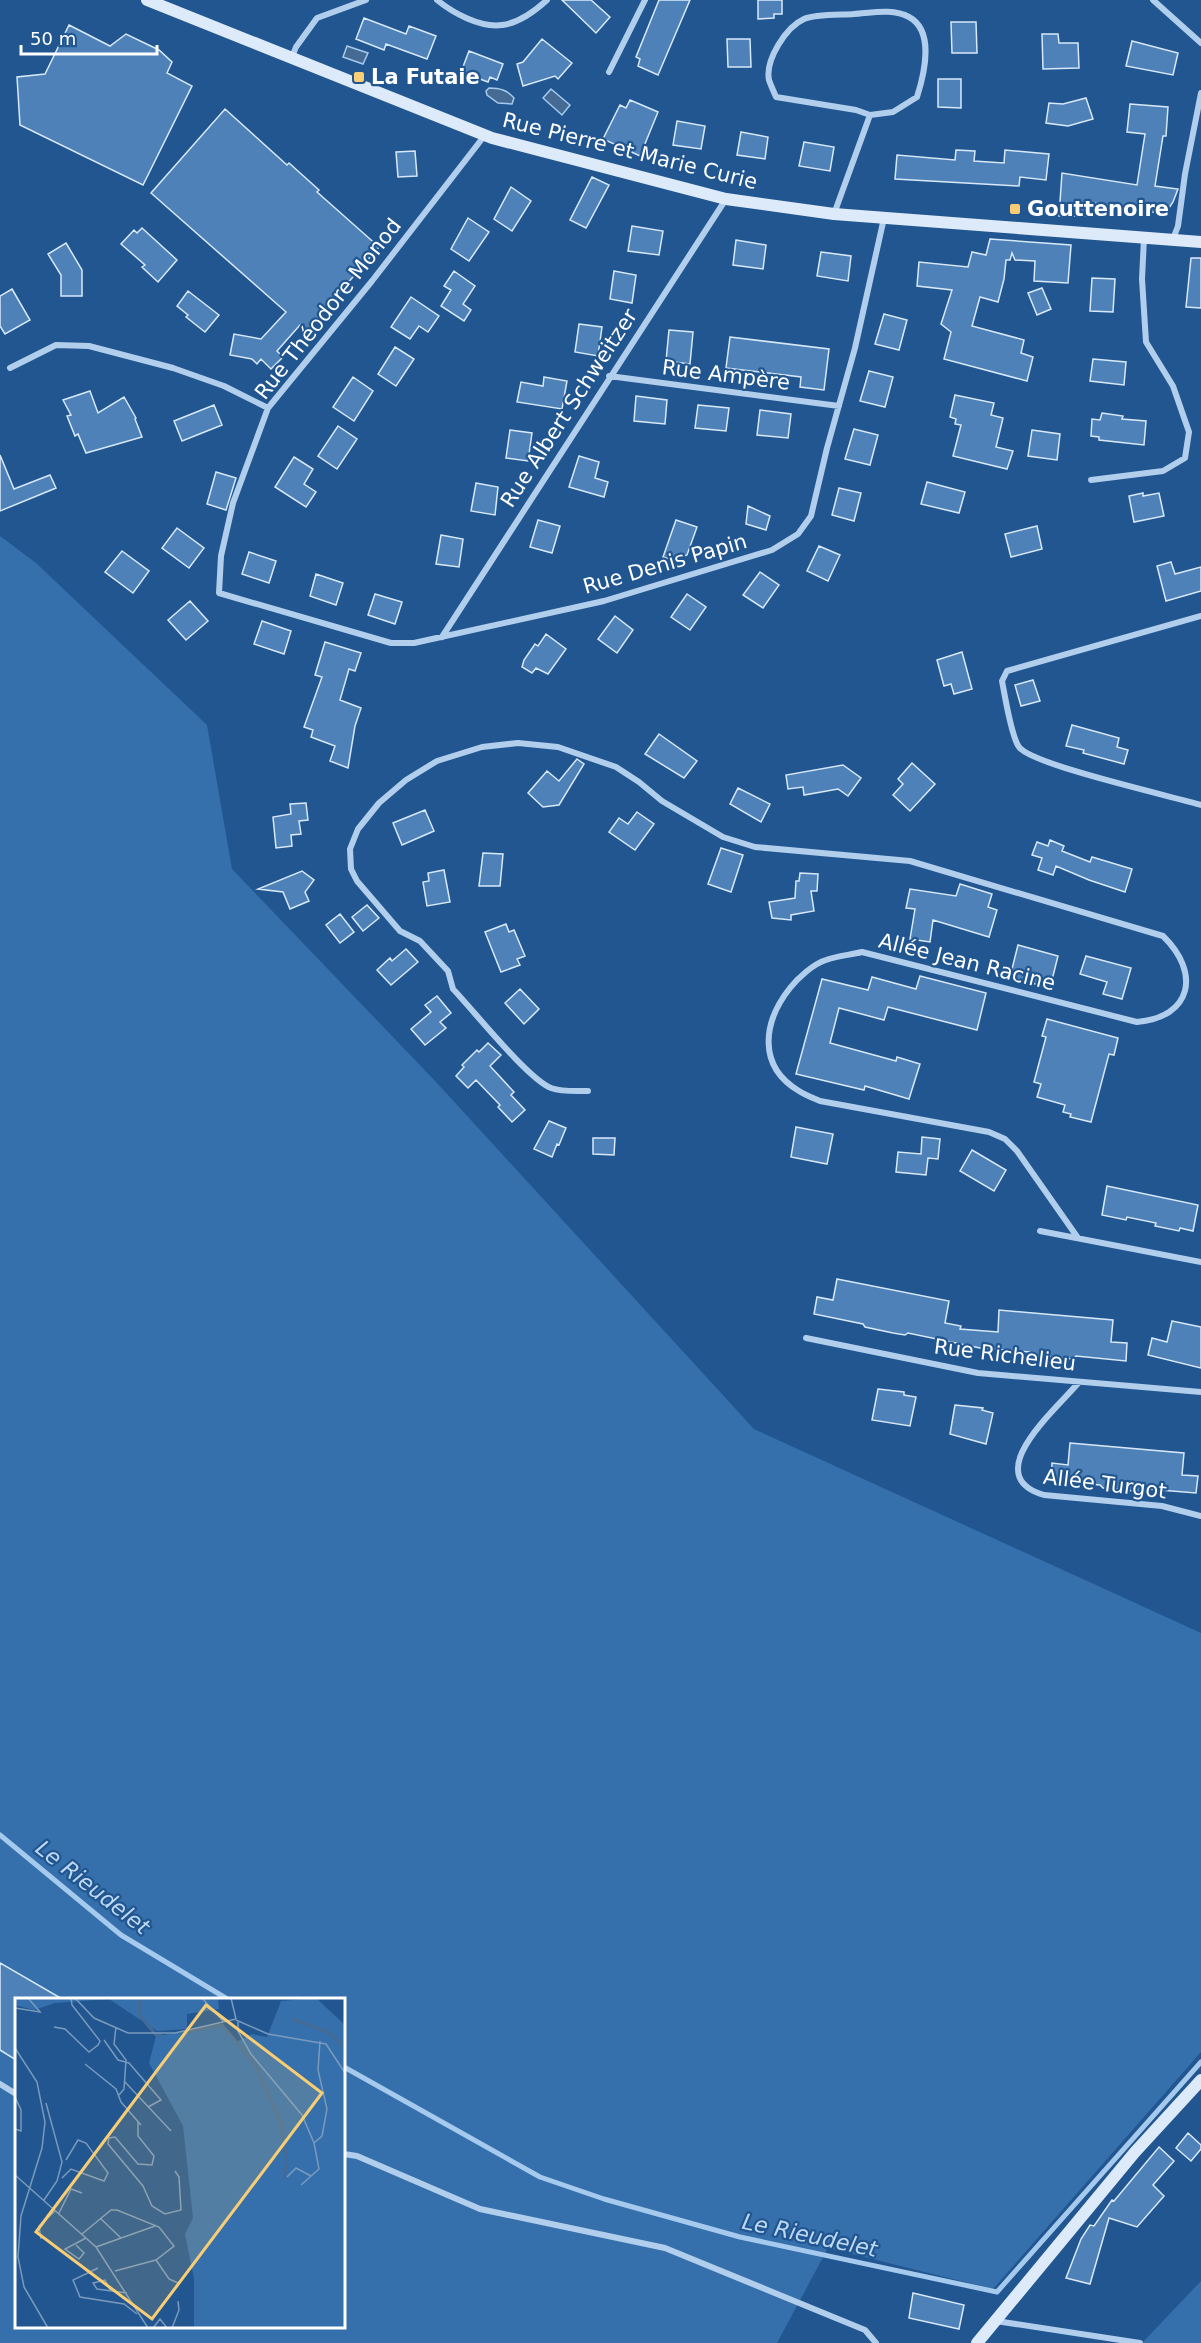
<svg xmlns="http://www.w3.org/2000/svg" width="1201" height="2343" viewBox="0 0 1201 2343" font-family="'DejaVu Sans',sans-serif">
<rect width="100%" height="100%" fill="#215690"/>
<!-- green -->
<path fill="#3570ad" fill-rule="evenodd" d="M0,536L36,563L207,725L232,869L437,1083L754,1429L1201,1633V2052L993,2289L828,2248L777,2343H0ZM16,2000H344V2326H16Z
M1201,2281V2343H1142Z"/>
<!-- water -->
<path fill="#456b94" stroke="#a5caee" stroke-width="1.5" d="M347,46L368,53L363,64L343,57Z
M489,88C500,88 507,90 514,98L512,104L498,103L487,95L486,91Z
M551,89L570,105L562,115L543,98Z"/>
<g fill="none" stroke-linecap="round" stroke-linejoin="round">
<!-- stream -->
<path stroke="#a5caee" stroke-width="5" d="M0,1835L121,1935L229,2000
M344,2067L540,2177L604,2199L740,2237L997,2292L1201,2062"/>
</g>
<!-- building -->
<path fill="#4e81b8" stroke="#d7e8f9" stroke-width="1.5" d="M562,0H591L610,17L596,33Z
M659,0H690L658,75L638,66L640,59L636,57Z
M758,0H782V14H774V18L758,19Z
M364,18L406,34L409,26L436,36L427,59L386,44L384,50L356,39Z
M951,22H976L977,53H952Z
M69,25L110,46L126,34L159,50L172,62L167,73L192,86L143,185L20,125L17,77L45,74Z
M1042,34H1058L1059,43H1078L1079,68L1043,69Z
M542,39L572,63L558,79L555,76L523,86L517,64L523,62Z
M727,39H750L751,67H728Z
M1132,41L1178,53L1173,75L1126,66Z
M469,51L503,64L497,80L490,77L488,82L461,72Z
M938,79H961V108L938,107Z
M1086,98L1093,119L1068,126L1046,123L1049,103L1063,104Z
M630,100L658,112L640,156L603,139L620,105L626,108Z
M1130,104L1168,107L1166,136H1163L1155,186L1178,189L1173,202L1165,214L1088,202L1086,216H1059L1062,173L1137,185L1145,134L1127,132Z
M225,109L287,165L289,163L319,190L317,192L379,247L306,331L300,325L277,351L283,357L271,369L261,359L257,364L252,359L230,355L234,334L261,339L286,312L151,193Z
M677,121L705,126L701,149L673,145Z
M741,132L768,137L765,159L737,155Z
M804,142L834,147L830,171L799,166Z
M956,150L975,151L974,161L1004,163L1005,150L1049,154L1046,180L1020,177L1019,186L895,179L897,155L955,160Z
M415,151L417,176L398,177L396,152Z
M592,177L609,185L586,228L570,220Z
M511,187L531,201L512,231L494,219Z
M468,218L489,232L469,261L451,249Z
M632,226L663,231L659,255L628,251Z
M142,228L177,260L158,282L142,267L145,265L121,244L134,230L137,233Z
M990,239L1071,245L1068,283L1034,281L1035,261L1015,260L1012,253L1010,260H1006L1004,279L998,302L980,297L972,326L1024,340L1021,353L1033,357L1027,381L944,359L951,332L941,324L952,290L917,286L919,262L968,267L972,252L986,255Z
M736,240L766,245L763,269L733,265Z
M66,243L82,270V296H61V275L48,254Z
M821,252L851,256L848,281L817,276Z
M1191,258H1201V308L1186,307Z
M454,271L475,286L463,304L471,310L464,321L441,306L451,290L444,286Z
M614,271L636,275L632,303L610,299Z
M1092,278L1115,279L1113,312L1090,311Z
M1042,288L1051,309L1037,315L1028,293Z
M12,289L30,320L5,334L0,326V296Z
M188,291L219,315L205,332L186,317L188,315L177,306Z
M411,297L439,316L428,332L419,326L410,339L391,327Z
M884,314L907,320L899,350L875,344Z
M579,324L602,327L598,356L575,352Z
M669,330L693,332L690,364L666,361Z
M730,337L829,349L824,390L800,387L801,377L726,368Z
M395,347L414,359L396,386L378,374Z
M1093,359L1126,362L1124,385L1090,381Z
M869,371L893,377L885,407L860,401Z
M353,377L373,391L354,421L333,407Z
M544,377L567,381L562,409L517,402L521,382L543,386Z
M90,391L98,413L124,397L136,418L135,419L142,437L86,453L78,434L75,436L67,416L71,415L63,400Z
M955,395L994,403L991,415L1003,418L996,447L1013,451L1007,469L953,456L961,425L955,424L956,419L950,417Z
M636,396L667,400L665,424L634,421Z
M214,405L222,425L182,441L174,421Z
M698,405L729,408L726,431L695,428Z
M760,410L791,414L788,438L757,435Z
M1102,413L1123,416L1122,419L1146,421L1144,445L1099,440V437L1091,436L1092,419L1100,420Z
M338,426L357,439L337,469L318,456Z
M854,429L878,435L870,465L845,459Z
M510,430L532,433L528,461L506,458Z
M1032,430L1060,434L1057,460L1028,456Z
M0,455L14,489L50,475L56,488L0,511Z
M579,456L599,462L595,478L608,482L604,497L569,487Z
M294,457L313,469L304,484L316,492L306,507L275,487Z
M216,472L236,478L226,510L207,504Z
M927,482L965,492L959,513L921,504Z
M476,483L498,487L495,515L471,511Z
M839,488L861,493L854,521L832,515Z
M1143,493V496L1159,493L1164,516L1134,522L1129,496Z
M748,506L770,516L766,530L746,524Z
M538,520L560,526L552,553L530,547Z
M676,520L697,527L687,555L672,560L663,557Z
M1037,526L1042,549L1011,557L1005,534Z
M177,528L204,548L189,568L162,548Z
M441,535L463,539L459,567L436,564Z
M819,546L840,555L828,581L807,571Z
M122,551L149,571L133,593L105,572Z
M249,552L276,561L269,583L242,574Z
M1171,562L1175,574L1201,567V591L1166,601L1157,566Z
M760,572L779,585L763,608L743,595Z
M316,574L343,583L336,605L310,596Z
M375,594L402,602L395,624L368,615Z
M687,594L706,607L690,630L671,617Z
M190,601L208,621L186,640L168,620Z
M615,616L633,630L617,653L598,639Z
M262,621L291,631L284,654L254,644Z
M546,634L566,649L548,674L536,668L532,673L522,667L524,660L535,644L538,646Z
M325,642L361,653L355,671L349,669L340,700L361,708L355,726L348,768L330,761L335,746L311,737L313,730L304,727L322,677L315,675Z
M962,652L972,689L954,694L951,684L944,686L937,660Z
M1033,680L1040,701L1021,706L1015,685Z
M1072,725L1119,738L1117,747L1128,750L1124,764L1083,753L1084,750L1066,746Z
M659,734L697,761L684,778L645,754Z
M577,759L584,764L559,805L543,807L528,793L547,771L559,781Z
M912,763L935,784L910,811L893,795L903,784L898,779Z
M843,765L861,778L848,796L838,789L804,795L803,787L788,789L786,775Z
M738,788L770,804L761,822L730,804Z
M306,803L308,820L299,821L301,834L291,835L292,846L276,848L273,817L291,814L290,804Z
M425,810L434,831L402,845L393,823Z
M637,812L654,824L635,850L609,832L619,818L628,824Z
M1050,840L1064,846L1062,851L1090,862L1092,857L1132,869L1125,892L1089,880L1056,866L1053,875L1038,870L1042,858L1032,855L1037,842L1048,846Z
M721,848L743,855L731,892L708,884Z
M483,853L503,854L500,886H479Z
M444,870L450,902L427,906L423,882L429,881L428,873Z
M302,871L314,880L305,892L309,901L290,909L283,892L258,889Z
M800,873L818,874L817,891H811L814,911L791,915V920L772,918L769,902L795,898L796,881H799Z
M960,884L992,894L988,907L997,910L989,937L933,920L930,942L910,939L915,909L906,908L910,889L956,896Z
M367,905L379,918L363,931L352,917Z
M340,914L354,932L340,943L326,925Z
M506,924L509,932L514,930L525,956L517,959L520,965L501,972L485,932Z
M1018,945L1058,956L1050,988L1010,977Z
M406,949L418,962L391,985L377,970L390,958L392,961Z
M1086,956L1131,968L1122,999L1103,994L1107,982L1080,974Z
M920,976L986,993L977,1030L888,1007L884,1020L839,1008L830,1043L896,1061L897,1057L920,1064L909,1099L865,1086L864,1090L796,1074L822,979L868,990L872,977L916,989Z
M520,989L539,1009L524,1024L505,1003Z
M437,996L451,1013L440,1022L446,1028L425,1045L411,1029L431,1012L425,1005Z
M1047,1019L1118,1038L1114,1055L1109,1054L1091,1122L1070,1117L1071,1114L1063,1112L1065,1105L1037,1097L1041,1084L1034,1082L1046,1037L1042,1036Z
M488,1043L501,1055L490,1066L514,1092L511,1095L525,1110L512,1122L498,1107L500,1105L476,1080L468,1088L456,1076L464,1067L462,1065L477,1050L479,1052Z
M549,1121L566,1128L559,1145L557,1144L552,1157L534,1149Z
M796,1127L833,1134L827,1164L791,1157Z
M922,1137L940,1139L938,1159L928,1158L926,1175L896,1172L898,1152L921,1154Z
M593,1138H615L614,1155L593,1154Z
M972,1150L1006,1170L994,1191L960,1171Z
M1107,1186L1198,1205L1193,1231L1180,1228L1179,1231L1155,1226L1156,1223L1127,1217L1126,1220L1102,1215Z
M837,1279L949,1301L945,1323L961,1326L960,1329L998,1332L999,1310L1113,1320L1111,1342L1127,1343L1126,1361L1076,1356L1073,1359L1032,1355L1030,1352L980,1348L908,1333L905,1335L893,1333L865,1327L863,1324L814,1314L817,1297L833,1300Z
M1172,1321L1201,1327V1368L1148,1355L1152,1338L1167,1342Z
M878,1389L904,1392V1395L916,1397L910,1426L872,1420Z
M955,1405L983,1408L982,1410L993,1413L986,1444L950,1434Z
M1070,1443L1184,1453L1182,1475L1198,1476L1196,1493L1147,1489L1143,1492L1115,1489L1103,1488L1100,1485L1051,1481L1052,1463L1068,1465Z
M0,1963L64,2000H16V2060L0,2050Z
M1188,2133L1201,2145V2149L1191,2161L1176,2148Z
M1159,2147L1174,2161L1153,2185L1164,2196L1137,2227L1109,2218L1090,2284L1066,2278L1081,2239L1090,2225L1094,2226L1112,2200L1114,2201Z
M913,2293L964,2305L959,2329L909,2318Z"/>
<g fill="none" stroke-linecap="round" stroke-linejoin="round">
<!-- street -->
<path stroke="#b1ceec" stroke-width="6" d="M437,0C453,13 480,28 502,25C519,23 535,11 547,0
M1153,0L1201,43
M292,57L296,47L317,18L366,0
M609,72L645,0
M485,135L372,281L268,408L233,503L221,556L219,593L391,643H414L604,601L772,550L798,534L811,516L827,448L855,348L884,218
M834,214L870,115L893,112L917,97C924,75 935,31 909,17C893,8 871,13 854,14C842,15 815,14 804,19C786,27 765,60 769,80C771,86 774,92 776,97L856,110L870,115
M1173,239L1178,226L1185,174L1201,93
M10,368L56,345L89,346L173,368L224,386L268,408
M609,376L839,406
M1091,480L1163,471L1185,458L1189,432L1173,386L1146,342L1142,279L1144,238
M1201,616L1007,671L1002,681C1005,696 1011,736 1019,747C1032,765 1171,796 1201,805
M442,637L726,199
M588,1091C575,1091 562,1092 551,1088C527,1078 474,1011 453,989L448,971L420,941L400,931L357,881L351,869L350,849L358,829L379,803L406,780L437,761L482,747L518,743L558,747L616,767L639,782L662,801L723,837L755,847L910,861L1163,936C1201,973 1192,1017 1137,1022L862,952C850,955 837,956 826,960C813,964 798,978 790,988C763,1022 757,1066 799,1091C805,1095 813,1098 820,1101L989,1132L1005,1139L1017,1151L1078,1238
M1040,1231L1201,1262
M806,1338L978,1373L1201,1392
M1079,1382C1058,1408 977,1475 1044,1495L1162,1506L1201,1516
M0,2084L16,2094
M344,2154L357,2156L480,2209L665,2248L865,2330L876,2343
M996,2321L1140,2343"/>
<!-- secondary -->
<path stroke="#ddeaf9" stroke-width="12" d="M147,0L492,138L726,199L834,214L1201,242
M977,2343L1135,2152L1201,2080"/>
</g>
<!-- markers -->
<g fill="#f9cd73" stroke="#215690" stroke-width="2">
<rect x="353" y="71" width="12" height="12" rx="3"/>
<rect x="1009" y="203" width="12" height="12" rx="3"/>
</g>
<g text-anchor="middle" stroke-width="4.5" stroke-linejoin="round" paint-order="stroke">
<!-- poi labels -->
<g font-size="21" font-weight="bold" fill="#fff" stroke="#215690" text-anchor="start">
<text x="371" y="84">La Futaie</text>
<text x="1027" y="216">Gouttenoire</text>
</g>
<!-- street labels -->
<g font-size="21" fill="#fff" stroke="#215690">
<text transform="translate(630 151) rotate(14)" y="7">Rue Pierre et Marie Curie</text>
<text transform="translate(328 309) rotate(-52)" y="7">Rue Théodore Monod</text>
<text transform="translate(726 375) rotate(7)" y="7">Rue Ampère</text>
<text transform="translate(569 408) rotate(-57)" y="7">Rue Albert Schweitzer</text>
<text transform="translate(665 564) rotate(-16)" y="7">Rue Denis Papin</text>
<text transform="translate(967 962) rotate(14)" y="7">Allée Jean Racine</text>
<text transform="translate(1005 1355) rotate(7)" y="7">Rue Richelieu</text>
<text transform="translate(1105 1484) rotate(7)" y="7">Allée Turgot</text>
</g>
<!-- water labels -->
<g font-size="22" font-style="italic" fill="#bdd8f3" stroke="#215690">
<text transform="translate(93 1887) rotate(38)" y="8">Le Rieudelet</text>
<text transform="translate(810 2235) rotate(12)" y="8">Le Rieudelet</text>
</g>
</g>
<!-- overview -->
<g transform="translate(15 1998)">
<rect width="330" height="330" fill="#215690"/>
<path d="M0,0H203L204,11L172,16V31L142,33L94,1L40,5L19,12L0,7ZM301,0L330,27V330H179V281L170,236L178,220L168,128L134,65L141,38L208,28L221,44L237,36L252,39L266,3Z" fill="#3570ad"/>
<path fill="none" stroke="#456b94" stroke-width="3" d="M124,0L125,18L141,37H147M277,21L313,34L330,49M167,35L207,27L239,65L266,125L272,163L269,180"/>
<path fill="none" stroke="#7a9abc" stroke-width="1.5" d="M60,0L79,20L113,35H160L221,21M187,0L209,24M216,0L221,21M0,10L25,14L13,0M221,22L253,36L311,46L330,75M223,24V33L236,56L287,117L299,145L304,171L286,187M39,29L50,31L74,54L83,47L85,43L57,7L56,0M101,29L99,46L111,62L109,91L104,97M89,42L103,62L114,65L146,102L133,109M0,50L22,84L30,124L27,150L6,218L3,259L9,289L33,330M70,66L101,91L106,104L126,127M110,84L156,133M0,99L6,112V133L0,131M123,123V138L139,158L137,167L123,166L100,139L94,140L93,146L128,188L137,208L150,216L166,212L164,179L160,173M299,145L307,138L312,111L303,72L305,43M0,177L81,249L133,330M272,179L281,170L296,178M47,180L56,171L89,183L93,175L71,145L63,142L51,162M29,202L42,183L47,164L31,105M44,215L56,191L67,195M86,221L106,240M67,236L96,212H102L144,229L159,248L141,262L100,273M26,241L24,228L40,213M61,247L69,255L64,261L50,251L71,240M81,249L140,228M141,262L154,281L163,285M83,270L58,282L65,299L109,306L122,316M95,292L90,282L78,285L82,291L112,295M138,330L145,321L152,330M157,330L164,312L163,303"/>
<path fill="#f9cd73" fill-opacity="0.15" stroke="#f9cd73" stroke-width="3" d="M191,7L307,95L137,321L21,234Z"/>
<rect width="330" height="330" fill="none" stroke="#fff" stroke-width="3"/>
</g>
<!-- scale -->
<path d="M21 45v9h136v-9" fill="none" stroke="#ffffff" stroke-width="3"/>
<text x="30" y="45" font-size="18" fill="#ffffff" stroke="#215690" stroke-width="4.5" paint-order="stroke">50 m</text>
</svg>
